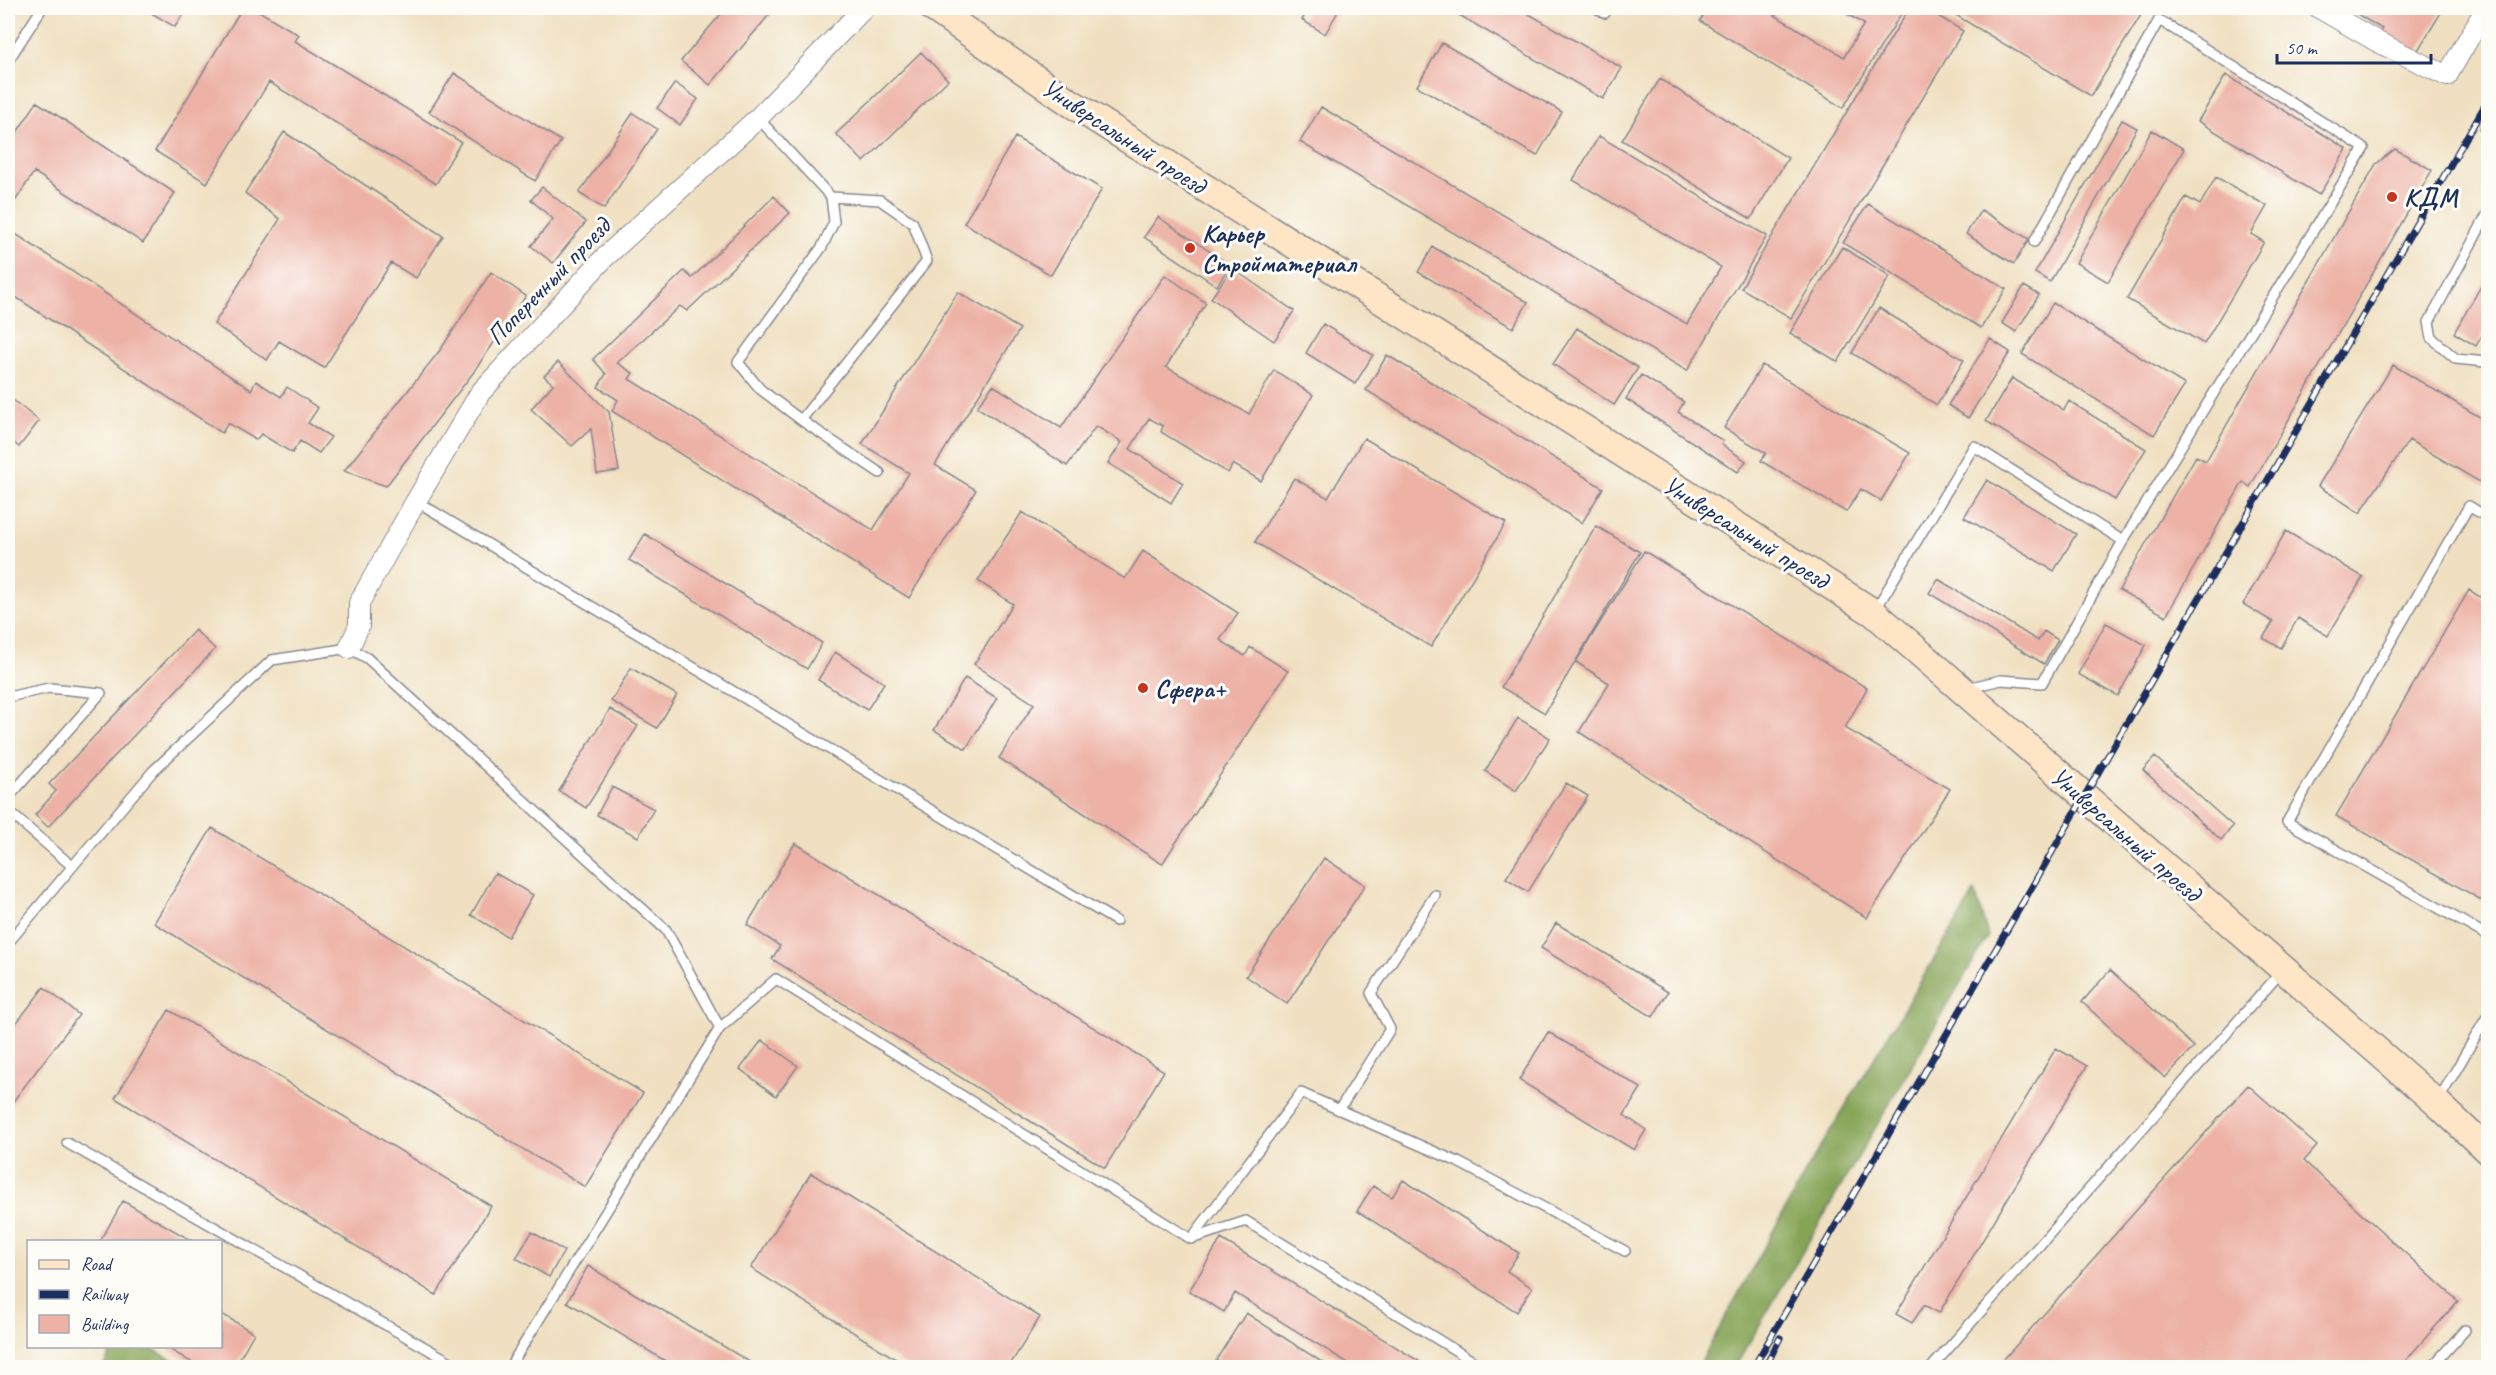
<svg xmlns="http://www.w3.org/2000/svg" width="2496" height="1375" viewBox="0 0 2496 1375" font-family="Caveat,sans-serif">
<rect width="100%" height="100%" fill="#fdfcf7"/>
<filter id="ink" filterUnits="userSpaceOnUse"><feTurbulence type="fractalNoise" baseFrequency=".0167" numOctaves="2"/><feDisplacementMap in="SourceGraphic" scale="12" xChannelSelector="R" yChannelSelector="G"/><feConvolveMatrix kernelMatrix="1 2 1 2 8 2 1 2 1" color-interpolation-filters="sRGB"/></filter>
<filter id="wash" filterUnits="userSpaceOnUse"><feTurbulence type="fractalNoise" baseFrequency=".008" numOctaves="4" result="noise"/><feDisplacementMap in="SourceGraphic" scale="24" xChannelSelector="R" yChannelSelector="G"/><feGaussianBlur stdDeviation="1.35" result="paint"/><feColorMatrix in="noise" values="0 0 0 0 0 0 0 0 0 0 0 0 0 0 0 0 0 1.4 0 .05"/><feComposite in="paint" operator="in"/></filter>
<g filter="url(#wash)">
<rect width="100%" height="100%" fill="#f0e0c1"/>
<!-- forest -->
<path fill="#86a457" stroke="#506a5a" stroke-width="1.5" d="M1975,891L1988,936L1735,1367H1698L1805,1173Z
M114,1346L149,1347L185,1367H103Z"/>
<g id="blocks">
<!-- building -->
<path fill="#edb1a5" d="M143,8H187L175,27Z
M242,8H254L299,35L295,41L461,142L436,184L269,82L207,183L155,151Z
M726,8H775L710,85L681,61Z
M1309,8H1340L1325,34L1302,20Z
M1463,8H1519L1622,68L1603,99L1459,15Z
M1708,8H1763L1844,57L1864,24L1837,8L1904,9L1843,108L1700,21Z
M1909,8H1925L1963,31L1791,318L1741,288Z
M1944,8H2129L2141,15L2091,96Z
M2347,8H2444L2413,58L2377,37L2382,29Z
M1442,43L1562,112L1537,156L1417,86Z
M921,52L948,80L864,162L836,134Z
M454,73L561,141L535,181L429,112Z
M2226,75L2347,149L2319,195L2198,121Z
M1660,79L1788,158L1751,219L1622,140Z
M675,83L698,99L680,125L657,108Z
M37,102L175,193L143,243L34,172L16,200L8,195V146Z
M1321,107L1687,324L1721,267L1573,180L1599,136L1767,236L1687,371L1300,142Z
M633,113L657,129L604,209L579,193Z
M2488,113V134L2479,129Z
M2122,120L2137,128L2050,282L2035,273Z
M2152,130L2184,149L2108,282L2076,263Z
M284,132L443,236L416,278L391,263L324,368L279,341L267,360L214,324L280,219L245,193Z
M1015,137L1102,189L1051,275L964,223Z
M2395,149L2432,170L2250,487L2243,482L2166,616L2119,590L2196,456L2206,461L2376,164Z
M2216,177L2267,206L2251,234L2264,242L2204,344L2127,299L2186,197L2200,205Z
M542,187L586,222L553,263L531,246L553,219L531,200Z
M774,196L790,213L687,311L680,306L617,363L633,373L629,379L873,530L909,473L862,444L958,292L1020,329L935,465L976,490L909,598L612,411L618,400L598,387L606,374L593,359L684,271L692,278Z
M1868,204L2006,289L1981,328L1843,243Z
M1981,210L2029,239L2014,264L1966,234Z
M1158,217L1230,265L1217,286L1144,237Z
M8,229L251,390L256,381L281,397L287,387L318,408L308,423L331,437L319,453L300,441L292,453L261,434L256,440L228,423L222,433L8,292Z
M1433,247L1528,302L1513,328L1418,272Z
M1842,247L1890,276L1838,362L1790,333Z
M1232,268L1294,311L1274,341L1211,298Z
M491,272L526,296L473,373L386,486L344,471L441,349Z
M2488,274V325L2476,346L2454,333Z
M1165,275L1206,303L1166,367L1249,414L1274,370L1313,395L1261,481L1233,464L1228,473L1161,432L1163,426L1149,418L1130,449L1183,483L1171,503L1108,463L1122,442L1096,426L1067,466L977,407L993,385L1061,428Z
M2024,286L2039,295L2016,332L2002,323Z
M2053,303L2185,385L2154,435L2022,354Z
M1879,308L1964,360L1937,405L1852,353Z
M1323,324L1373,355L1355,384L1306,353Z
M1577,328L1638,368L1614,405L1553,364Z
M1990,339L2010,352L1968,418L1948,405Z
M1387,355L1603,488L1582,523L1366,390Z
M558,362L609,412L619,471L597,474L591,429L572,446L531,409L553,384L544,376Z
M1762,365L1910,453L1881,501L1861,489L1846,512L1761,461L1766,453L1724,428Z
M2393,365L2488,422V487L2409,440L2360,513L2318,486Z
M1641,375L1684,402L1678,412L1723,441L1721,444L1746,461L1738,472L1626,399Z
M2012,378L2064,410L2069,401L2146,449L2115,500L1986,421Z
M8,396L39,421L19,447L8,438Z
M1364,438L1506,523L1431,647L1255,542L1294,478L1328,498Z
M1987,480L2076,534L2054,571L1964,517Z
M1022,512L1125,579L1143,551L1238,613L1220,640L1245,656L1250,647L1288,671L1162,864L999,758L1034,704L974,664L1013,604L978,581Z
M1596,526L1640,552L1545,713L1501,687Z
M2286,531L2363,577L2328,636L2298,618L2281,648L2263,638L2273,622L2243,604Z
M645,534L822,643L807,669L629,560Z
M1644,551L1867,688L1845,728L1950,789L1867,918L1579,732L1609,683L1576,662Z
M1938,579L2038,641L2044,631L2058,640L2044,664L1929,593Z
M2469,590L2488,602V904L2336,816Z
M2106,623L2146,645L2118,696L2078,674Z
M195,630L215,649L48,827L35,815L56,791L49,784Z
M835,652L884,683L867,710L818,680Z
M631,668L677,695L657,728L611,701Z
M965,678L997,698L966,749L934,730Z
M610,709L638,726L586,808L559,791Z
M1518,718L1550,738L1516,791L1485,771Z
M2155,757L2233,826L2221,840L2143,770Z
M1566,783L1588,796L1528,892L1506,878Z
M612,787L654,809L638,837L597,815Z
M212,828L643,1093L585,1187L154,923Z
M795,843L1164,1071L1105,1168L772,959L780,946L747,925Z
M1324,858L1365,885L1287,1004L1246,976Z
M495,873L533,895L508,937L471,915Z
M1556,923L1668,992L1653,1017L1541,948Z
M2110,970L2194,1047L2165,1078L2082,1002Z
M44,987L79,1015L8,1108V1034Z
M169,1010L491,1206L436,1295L115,1098Z
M1548,1032L1641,1088L1624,1115L1646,1130L1634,1150L1519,1080Z
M762,1040L798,1066L776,1096L740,1069Z
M2056,1048L2087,1066L1939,1313L1924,1305L1912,1323L1896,1314Z
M2248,1085L2317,1146L2304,1161L2458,1301L2399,1368H1996Z
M811,1173L1040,1317L1008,1368H910L751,1268Z
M1403,1180L1519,1253L1507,1271L1532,1288L1517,1312L1357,1211L1373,1186L1392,1197Z
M123,1201L194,1242H100Z
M532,1232L564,1251L549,1277L516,1258Z
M1221,1239L1430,1368H1356L1235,1293L1224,1312L1189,1291Z
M588,1266L760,1368H677L567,1302Z
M220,1313L254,1333L234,1368H201L164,1346H220Z
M1246,1313L1331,1368H1227L1216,1360Z"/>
</g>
</g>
<g filter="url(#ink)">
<use href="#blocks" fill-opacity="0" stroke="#868890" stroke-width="1.5"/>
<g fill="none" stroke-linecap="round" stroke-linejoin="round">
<defs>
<path id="lane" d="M1596,8L1605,13
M8,61L42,8
M758,118L831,197L880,200L913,223L927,261L801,420L880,473
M2488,213L2429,322L2432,338L2456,359L2486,362L2488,360
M2034,242L2159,20L2364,148L2123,541
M801,420L760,389L738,362L822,247L834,222L831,197
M416,501L1116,921
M2488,518L2469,506L2287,822L2488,936
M1874,612L1974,446L2123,541L2042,683L2001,680L1967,688
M8,697L49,688L101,693L8,798
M8,811L72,866
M8,943L153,771L272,660L349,648L367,658L666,930L720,1028
M2438,1101L2488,1015
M1339,1110L1390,1029L1371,993L1435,895
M67,1143L461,1368
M1191,1239L1301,1093L1458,1162L1625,1251
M509,1368L720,1028L776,979L1191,1239L1246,1221L1484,1368
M1931,1368L2281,972
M2431,1368L2465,1330"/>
<path id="street" d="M2319,8L2378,42L2447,76L2486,8
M349,648L359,626V603L416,501L480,393L605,257L758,118L864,8"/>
<path id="secondary" d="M933,8L1068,101L1874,613L2437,1103L2488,1151"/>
</defs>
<!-- lane casing -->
<use href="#lane" stroke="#868890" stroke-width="12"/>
<!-- street casing -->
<use href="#street" stroke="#868890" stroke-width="22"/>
<!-- secondary casing -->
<use href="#secondary" stroke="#868890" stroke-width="30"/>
<!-- lane -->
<use href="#lane" stroke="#fff" stroke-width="9"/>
<!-- street -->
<use href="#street" stroke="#fff" stroke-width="20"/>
<!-- secondary -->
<use href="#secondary" stroke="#fde5c5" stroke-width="27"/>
<defs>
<path id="rail" d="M1753,1368L2488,100
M1765,1368L1780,1338"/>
</defs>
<!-- rail casing -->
<use href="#rail" stroke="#1b2f5e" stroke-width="7"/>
<!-- rail -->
<use href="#rail" stroke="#fdfcf7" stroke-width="4.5" stroke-dasharray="14" stroke-linecap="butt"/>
</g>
</g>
<!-- markers -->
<g fill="#c8321e" stroke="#fdfcf7" stroke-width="2">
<circle cx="2392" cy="197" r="6"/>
<circle cx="1190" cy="248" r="6"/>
<circle cx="1143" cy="688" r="6"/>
</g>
<g text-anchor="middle" stroke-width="6" stroke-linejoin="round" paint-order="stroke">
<!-- street labels -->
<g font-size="26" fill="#1b2f5e" stroke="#fdfcf7">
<text transform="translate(1124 136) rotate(33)" y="9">Универсальный проезд</text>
<text transform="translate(548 281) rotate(-46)" y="9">Поперечный проезд</text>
<text transform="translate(1746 532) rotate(32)" y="9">Универсальный проезд</text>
<text transform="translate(2126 834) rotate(41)" y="9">Универсальный проезд</text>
</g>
<!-- poi labels -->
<g font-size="26" font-weight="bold" fill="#1b2f5e" stroke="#fdfcf7" text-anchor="start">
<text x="2404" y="206">КДМ</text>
<text x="1202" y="242">Карьер<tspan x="1202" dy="30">Стройматериал</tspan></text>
<text x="1155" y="697">Сфера+</text>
</g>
</g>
<!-- margin -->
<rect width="2496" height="1375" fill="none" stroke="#fdfcf7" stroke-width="30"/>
<!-- legend -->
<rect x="27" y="1240" width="195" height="108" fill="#fdfcf7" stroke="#a3aaba" stroke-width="1.5"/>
<rect x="39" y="1260" width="30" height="9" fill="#fde5c5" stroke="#a3aaba" stroke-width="1.5"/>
<text x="81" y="1270" font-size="18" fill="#1b2f5e">Road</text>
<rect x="39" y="1290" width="30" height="9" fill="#1b2f5e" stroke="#a3aaba" stroke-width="1.5"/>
<text x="81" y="1300" font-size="18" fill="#1b2f5e">Railway</text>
<rect x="39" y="1315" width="30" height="18" fill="#edb1a5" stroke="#a3aaba" stroke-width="1.5"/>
<text x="81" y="1330" font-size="18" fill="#1b2f5e">Building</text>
<!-- scale -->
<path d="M2277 54v9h154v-9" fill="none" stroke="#1b2f5e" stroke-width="3"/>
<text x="2286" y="54" font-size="18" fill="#1b2f5e" stroke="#fdfcf7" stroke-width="4.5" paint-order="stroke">50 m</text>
</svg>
